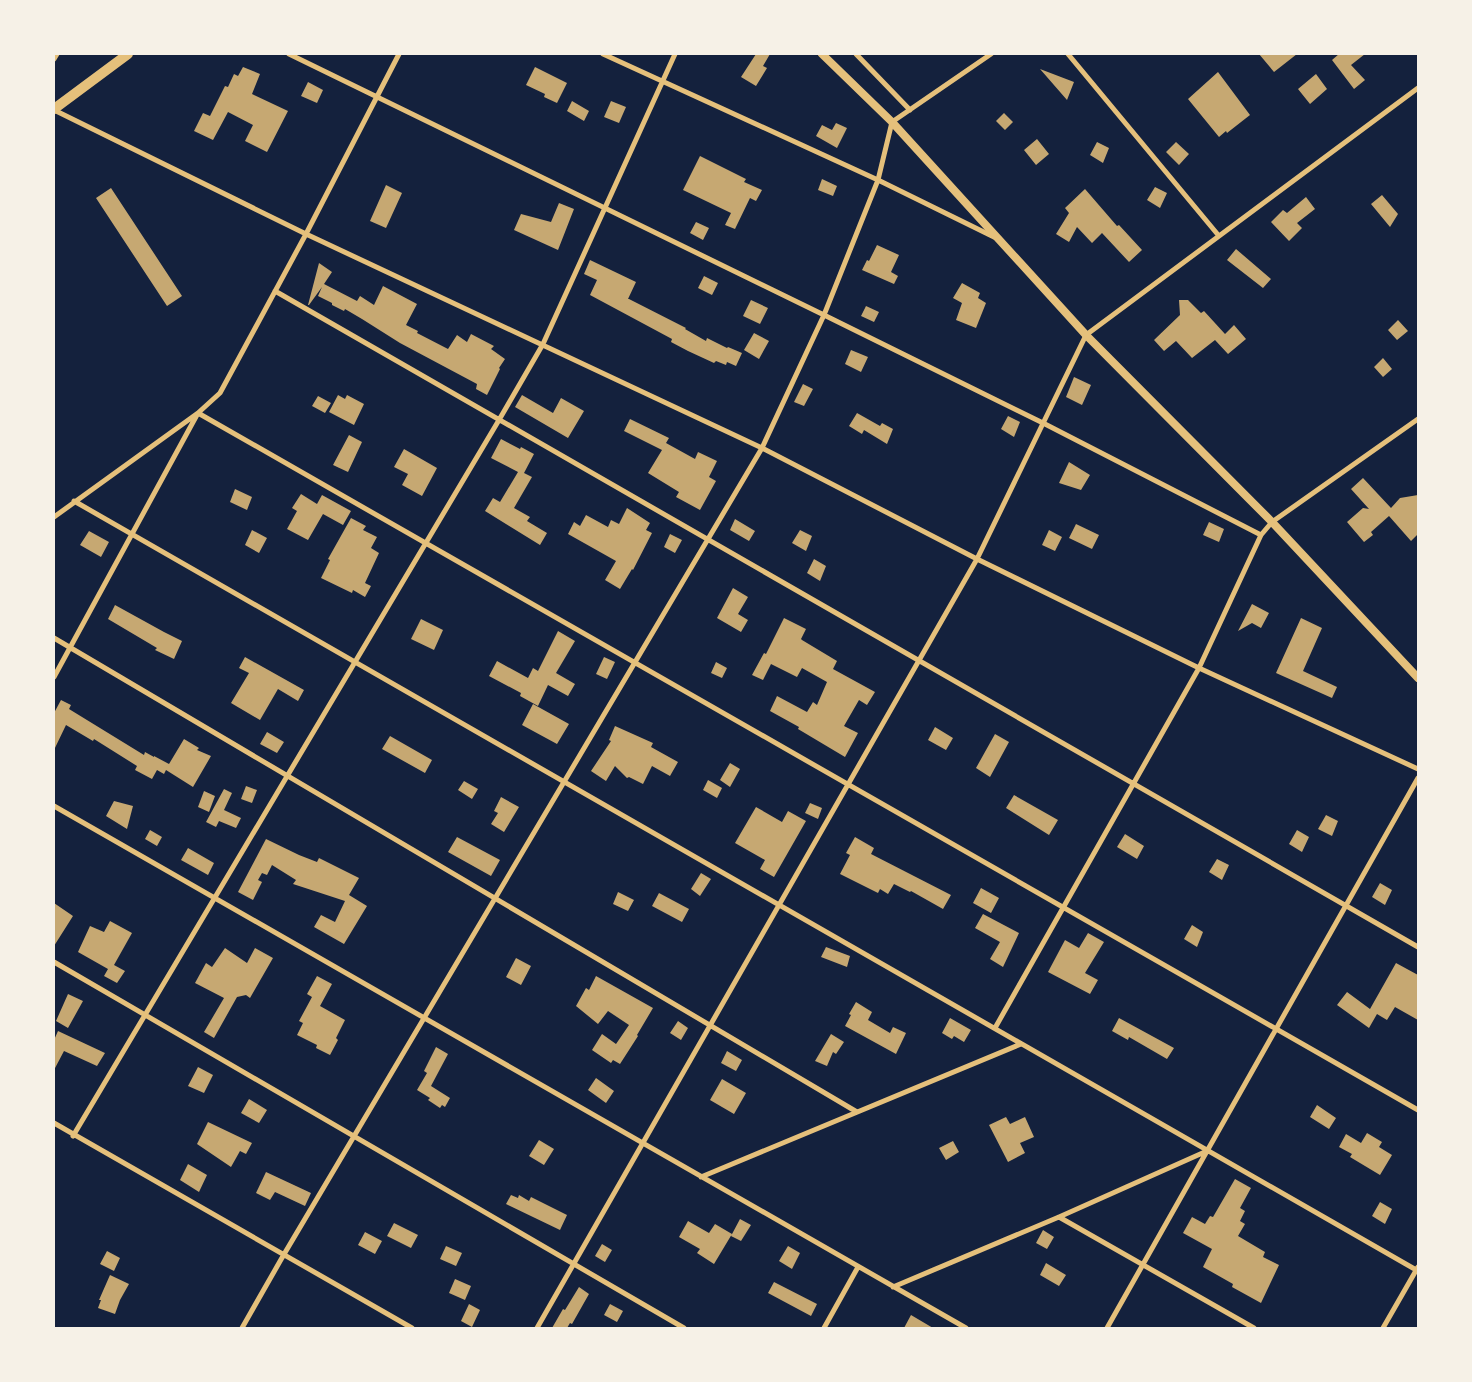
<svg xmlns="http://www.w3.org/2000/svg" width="1472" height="1382" viewBox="0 0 1472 1382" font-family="'PT Sans Narrow',sans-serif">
<rect width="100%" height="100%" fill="#14213d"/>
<!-- building -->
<path fill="#c6a872" d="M756,54H770L763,66L767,68L756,86L741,77Z
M1259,54H1297L1274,72Z
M1339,54H1365L1351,65L1365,80L1354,89L1332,60Z
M243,67L260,74L252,94L288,111L267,152L245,141L253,125L228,112L213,140L194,131L203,113L210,116L225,86L228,87L234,74L238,76Z
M535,67L567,83L557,103L544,97L545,94L526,85Z
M1040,69L1074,82L1067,100Z
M1218,72L1250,115L1227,133L1226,131L1219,137L1188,99Z
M1316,74L1327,89L1310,104L1298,89Z
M308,82L323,90L317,103L301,96Z
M572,101L589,111L584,121L567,111Z
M611,101L626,107L619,123L604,117Z
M1004,113L1013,122L1005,130L996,121Z
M836,123L847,128L837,148L816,136L822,125L832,130Z
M1037,139L1049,154L1036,165L1024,150Z
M1097,142L1109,148L1103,163L1090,155Z
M1176,142L1189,154L1179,165L1166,152Z
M700,156L746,179L744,182L762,190L756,201L750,198L735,229L725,225L731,213L683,190Z
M822,179L837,186L833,196L818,190Z
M386,185L402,193L386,228L370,221Z
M1155,187L1167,193L1160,208L1147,200Z
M111,188L182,296L167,306L96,198Z
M1085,189L1117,226L1119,225L1142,250L1129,262L1102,233L1092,243L1077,227L1069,242L1056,234L1069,213L1065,208Z
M1382,195L1398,214L1390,227L1371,204Z
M1306,197L1315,209L1297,223L1302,228L1289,241L1271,222L1283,210L1287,213Z
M559,203L574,209L558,250L514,230L521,214L551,222Z
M696,222L709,228L703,240L690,233Z
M877,245L899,255L891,272L898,276L894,284L862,270L867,260L869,261Z
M1236,249L1271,279L1263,288L1227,260Z
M590,260L636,282L628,299H629L686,328L685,329L706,341L707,338L727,348L728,347L742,353L736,366L727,362L726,365L716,361L714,363L688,351L671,342L672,339L590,295L597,280L584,274Z
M319,263L332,272L324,284L357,301L360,296L374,305L383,286L417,304L406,325L418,331L417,333L448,349L457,335L467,342L471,334L494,346L491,349L505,359L499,368L500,369L487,395L476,389L477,384L400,343L362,319L345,309L344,311L332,305V303L318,296L322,287L309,305H308Z
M704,276L718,283L712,295L698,288Z
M962,283L980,293L978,298L986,303L976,328L956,320L962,303L953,298Z
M751,300L768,308L760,324L743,316Z
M1179,300H1188L1201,313L1204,311L1225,334L1234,325L1246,339L1228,354L1215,340L1192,358L1176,341L1164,351L1154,340L1180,315Z
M866,306L879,312L874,322L861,316Z
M1398,320L1408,331L1397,340L1388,330Z
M754,333L769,341L759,359L744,350Z
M851,350L868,357L861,372L845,364Z
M1383,358L1392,369L1383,377L1374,367Z
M1074,377L1091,385L1082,405L1066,397Z
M803,384L813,389L804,406L794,402Z
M338,395L345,399L347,395L364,404L354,425L329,412Z
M522,395L553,413L561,398L584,411L568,438L515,407Z
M318,396L331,403L325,413L312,406Z
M857,413L880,426L882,423L893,429L887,444L864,430L862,434L849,426Z
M1008,416L1020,422L1014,437L1001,429Z
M630,419L669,438L666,443L695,459L698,452L717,461L709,477L716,481L700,510L676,497L679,492L648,473L662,450L624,431Z
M349,435L362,442L348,472L333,465Z
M501,439L520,449L521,447L534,454L524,473L532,477L514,508L530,517L527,521L547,533L540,545L485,511L493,498L500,502L518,472L491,458Z
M404,449L437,468L422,496L402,485L408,474L394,467Z
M1069,462L1090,475L1081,490L1059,483Z
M1363,478L1391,508L1400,498L1418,495V534L1411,541L1389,516L1371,532L1373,535L1364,542L1347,522L1363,508L1369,509L1351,489Z
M235,489L252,497L247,510L230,502Z
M301,494L317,504L322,495L351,511L343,525L323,514L308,540L287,529L297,511L292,508Z
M627,508L650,523L646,530L652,533L633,570L632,569L620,589L605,580L616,561L568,534L574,522L580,526L586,515L608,527L611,520L619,524Z
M351,518L366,526L363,530L377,537L371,548L379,553L365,583L371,586L365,597L353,590L352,593L321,578L330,560L328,559Z
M735,519L755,531L749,541L730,530Z
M1209,522L1224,529L1219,542L1203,535Z
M1076,524L1099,535L1092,549L1069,538Z
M252,530L267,538L259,553L245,545Z
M800,530L812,536L806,551L792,543Z
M1049,530L1062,537L1055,551L1042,545Z
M89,531L109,542L101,557L80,545Z
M670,534L682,540L675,553L664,547Z
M814,559L826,566L820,581L807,573Z
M733,588L748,597L738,614L748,620L741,632L717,618Z
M1252,604L1269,613L1261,628L1252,623L1238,631Z
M115,605L164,632L182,641L174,659L155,650L157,648L108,619Z
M784,618L806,629L801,639L802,640L837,661L833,669L875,692L867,705L859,700L844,726L858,733L845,757L798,729L799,727L770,711L777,696L807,712L813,702L817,705L827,682L802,668L797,677L771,664L763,680L752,675L764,653L766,654Z
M1301,618L1322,628L1303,671L1337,687L1332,698L1276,673Z
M421,619L443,630L434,650L411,639Z
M558,631L575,641L556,673L575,684L568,696L548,685L538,706L520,696L521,693L489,676L497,661L528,678L533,668L538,671Z
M245,657L304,690L298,701L278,689L260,720L231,703L249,673L239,668Z
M604,657L615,662L607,679L596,674Z
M716,662L727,668L722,678L711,673Z
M61,700L71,705L69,709L144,755L145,752L154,757V756L169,764L166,769L184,739L199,748L197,750L211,756L193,787L166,770L164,774L157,770L152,779L135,770L137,766L94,739L93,741L66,725L54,750V713Z
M533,704L569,724L557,744L522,725Z
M615,726L653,743L651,747L678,762L670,776L652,766L643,784L629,777L627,778L615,766L606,781L591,771L611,741L609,740Z
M935,727L953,738L946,750L928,740Z
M267,732L284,742L277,753L260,744Z
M995,734L1009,742L990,777L976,768Z
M390,736L432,760L425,773L382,749Z
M730,763L740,769L730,787L720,780Z
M708,780L722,788L717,798L703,790Z
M464,781L478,789L472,799L458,790Z
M246,786L257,790L252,803L241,799Z
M224,789L232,793L224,810L241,818L236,828L219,821L216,827L206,822Z
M204,791L215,796L209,812L198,807Z
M1014,795L1058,820L1049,835L1006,808Z
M501,797L519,807L504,832L491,824L498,813L494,811Z
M114,801L133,806L127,829L106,816Z
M810,803L822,808L818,819L805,813Z
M756,807L782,822L788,811L806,821L774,877L760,869L765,860L735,843Z
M1326,815L1338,821L1332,836L1318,829Z
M150,830L162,837L157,846L145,839Z
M1297,830L1309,837L1302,852L1289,844Z
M1125,834L1144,846L1137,859L1117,847Z
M457,837L500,860L491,876L448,852Z
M855,837L874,848L871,854L951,895L943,909L911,891L910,892L894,884L888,894L880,889L878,893L840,874L850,855L846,853Z
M266,839L299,855L317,862L319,858L359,878L349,895L367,906L344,944L314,927L321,915L335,922L345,901L293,884L296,880L272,865L267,875L262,873L258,880L262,882L253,900L238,892Z
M188,848L214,863L208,875L181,860Z
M1217,859L1229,865L1222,880L1209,872Z
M701,873L711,879L700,896L691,889Z
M1380,883L1392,890L1385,905L1372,897Z
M981,888L999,898L991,913L973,903Z
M618,892L634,900L628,911L613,904Z
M659,893L689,909L682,922L652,906Z
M54,903L73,916L54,946Z
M983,914L1019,933L1003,967L990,959L1000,942L975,928Z
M110,921L132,933L114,965L125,971L117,983L104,976L108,969L78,952L90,926L104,932Z
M1192,925L1203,932L1197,947L1184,939Z
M1088,933L1104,942L1085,973L1098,980L1090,994L1048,972L1065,940L1079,948Z
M826,947L850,956L847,967L821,957Z
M225,948L247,963L255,948L273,958L250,998L246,995L237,997L214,1038L204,1032L224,998L195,983L206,963L212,967Z
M516,958L531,966L521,985L506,977Z
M1396,963L1418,975V1020L1395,1007L1387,1020L1377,1014L1369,1028L1337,1005L1347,992L1370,1009Z
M317,976L332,984L320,1006L345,1020L336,1038L338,1040L330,1055L316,1048L317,1045L297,1035L303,1023L299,1021L312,997L307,994Z
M596,976L653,1008L637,1035L638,1036L620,1064L613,1060L611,1063L592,1050L602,1034L616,1044L629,1025L608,1011L598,1024L576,1006L586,988L589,990Z
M68,994L83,1001L68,1028L56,1021Z
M856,1002L872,1012L868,1020L890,1033L893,1027L906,1033L896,1054L845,1026L851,1015L849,1014Z
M950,1018L971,1030L964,1042L954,1036L952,1039L942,1033Z
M1119,1018L1174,1048L1167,1059L1129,1037L1128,1040L1112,1031Z
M678,1021L688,1028L681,1040L670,1033Z
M58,1031L105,1053L97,1066L64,1051L54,1070V1040Z
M831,1034L844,1042L836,1054L833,1052L827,1066L815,1061Z
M436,1047L448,1054L431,1086L450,1098L445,1107L442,1105L440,1108L428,1100L430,1098L417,1090L427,1073L424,1071Z
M727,1051L742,1060L736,1071L721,1063Z
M198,1067L213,1075L204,1093L188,1086Z
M596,1078L614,1091L606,1103L588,1090Z
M722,1079L746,1093L734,1114L710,1100Z
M249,1099L267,1110L259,1123L241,1113Z
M1317,1105L1336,1118L1329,1129L1310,1117Z
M1006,1117L1010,1124L1025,1117L1034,1137L1020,1143L1025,1153L1008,1162L989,1125Z
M208,1122L252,1143L246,1154L240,1151L231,1167L197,1144Z
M1367,1133L1382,1142L1379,1147L1392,1155L1380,1175L1350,1157L1352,1154L1339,1147L1346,1134L1361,1143Z
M539,1140L554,1149L544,1165L529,1156Z
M953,1141L959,1152L946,1160L939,1148Z
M188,1164L207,1175L199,1192L180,1180Z
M266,1172L311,1193L305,1206L275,1192L270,1200L256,1193Z
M1235,1179L1251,1188L1240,1208L1245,1211L1240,1221L1245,1224L1238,1236L1265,1252L1263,1257L1279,1265L1261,1303L1232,1287L1233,1284L1203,1267L1212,1249L1183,1233L1192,1217L1205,1224L1210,1216L1213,1217Z
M511,1195L518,1198L519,1195L529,1201L531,1197L567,1215L560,1230L506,1204Z
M1380,1202L1392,1209L1385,1224L1372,1216Z
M740,1219L751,1225L741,1241L731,1236Z
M688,1221L709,1233L715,1224L732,1234L714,1264L697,1253L700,1249L679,1237Z
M394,1223L418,1235L411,1248L387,1236Z
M1043,1230L1054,1237L1047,1249L1036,1243Z
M365,1232L382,1241L375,1254L358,1245Z
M602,1244L612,1250L605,1262L595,1256Z
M446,1246L462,1253L456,1266L440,1259Z
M788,1246L800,1253L792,1269L779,1261Z
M107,1251L120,1258L114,1271L100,1264Z
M1046,1263L1066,1275L1059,1286L1040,1275Z
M110,1275L129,1284L120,1300L115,1314L98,1308L101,1300H99Z
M455,1279L471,1286L465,1300L449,1293Z
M774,1282L817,1304L811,1316L768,1293Z
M579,1287L589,1294L572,1324L570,1323L567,1328H552L563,1309L565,1310Z
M469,1304L480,1310L472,1327L461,1321Z
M610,1304L623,1311L617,1322L604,1315Z
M911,1315L933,1328H904Z"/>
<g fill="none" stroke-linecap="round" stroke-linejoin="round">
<!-- minor -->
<path stroke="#e5c07b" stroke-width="5" d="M289,54L824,315L1043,423L1261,535
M603,54L878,180L994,237
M856,54L910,110
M1068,54L1219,236
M54,59L57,54
M54,110L306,234L762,448L977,559L1199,668L1418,769
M275,291L1418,947
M74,501L1418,1271
M54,517L198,413L1418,1110
M54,638L857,1112
M54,677L198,413L220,393L306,234L399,54
M54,806L966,1328
M54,962L684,1328
M995,1028L1199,668L1261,535L1272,522L1418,419
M54,1123L412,1328
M73,1136L499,420L543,344L675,54
M701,1177L1021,1044
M1059,1217L1254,1328
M893,1287L1059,1217L1207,1151
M242,1328L283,1256L762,448L824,315L878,180L892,122L991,54
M537,1328L977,559L1086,335L1418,88
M824,1328L858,1267
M1107,1328L1418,778
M1383,1328L1418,1267"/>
<!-- tertiary -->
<path stroke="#e5c07b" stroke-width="8" d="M822,54L892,122L1086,335L1272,522L1418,678"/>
<!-- primary -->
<path stroke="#e5c07b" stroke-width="10" d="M54,109L128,54"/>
</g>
<!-- border -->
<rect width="1472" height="1382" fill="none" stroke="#f6f1e7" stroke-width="110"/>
</svg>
